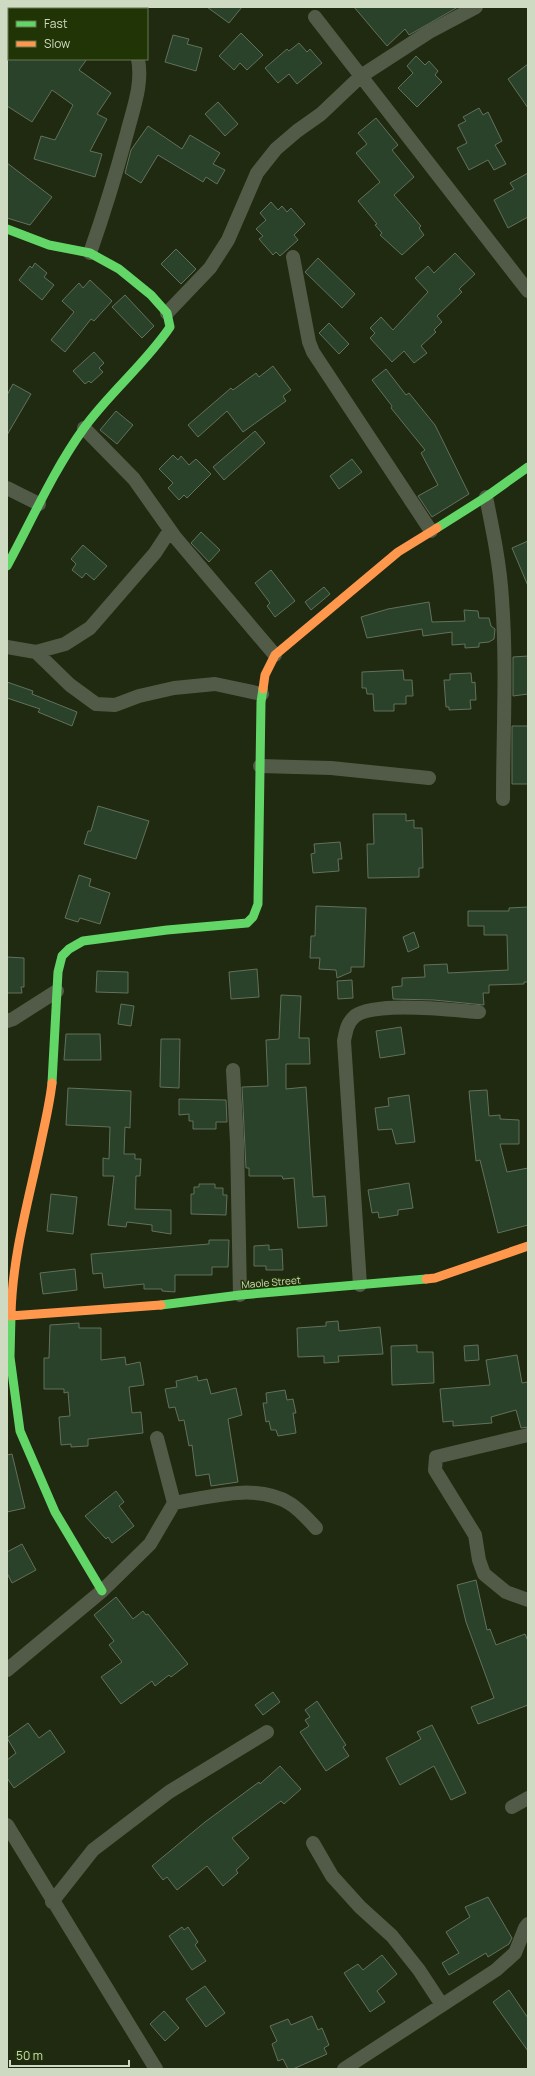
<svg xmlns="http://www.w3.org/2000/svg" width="535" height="2076" viewBox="0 0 535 2076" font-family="Manrope,sans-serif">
<rect width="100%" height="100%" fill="#1f2a10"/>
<!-- building -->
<path fill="#294229" stroke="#63705d" d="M207,7H242L229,23Z
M354,7H458L409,35L405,29L387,46Z
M241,33L263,55L247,70L240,63L234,70L219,56Z
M173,35L189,39L187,44L202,48L196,71L165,62Z
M299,43L307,52L310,49L322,63L297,84L289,74L278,83L265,68L287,49L289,51Z
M416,56L425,65L429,61L438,71L435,75L442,82L417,107L398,88L413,73L407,66Z
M7,59H87L79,70L111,93L97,114L107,119L90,151L102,154L95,177L34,159L41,136L55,140L73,105L52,90L32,122L7,106Z
M528,64V108L508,79Z
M218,102L238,124L225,136L205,114Z
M479,108L483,115L488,112L502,141L495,145L506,164L494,170L488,160L469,170L457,148L467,143L458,125L466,121L463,117Z
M376,118L398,145L392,150L414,177L394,195L421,226L419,228L424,235L402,255L380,235L382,233L375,225L377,224L358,201L380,182L356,153L367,144L358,133Z
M148,126L182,149L190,135L220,153L213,164L225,170L217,184L206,177L203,182L158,155L141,183L125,173L131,150Z
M7,163L52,197L30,225L7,218Z
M528,173V217L508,228L494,200L514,189L510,183Z
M271,202L278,210L282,206L287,212L291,208L305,224L294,235L298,240L280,256L276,252L273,255L259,239L263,236L256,229L266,220L260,213Z
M176,249L196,269L181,284L161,264Z
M455,253L475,274L459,289L462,292L437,316L442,322L434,330L436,332L421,346L427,353L414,363L404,351L392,362L370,338L375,333L370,328L381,317L393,330L428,292L415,278L428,266L434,273Z
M318,258L355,294L342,308L305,272Z
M35,263L47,273L44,277L54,285L42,300L19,280L30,266L32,268Z
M90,280L112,301L94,321L91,319L65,352L51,340L74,312L62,301L79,283L83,288Z
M125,295L154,326L142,338L112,307Z
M329,323L349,344L339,354L319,333Z
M94,352L104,363L99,368L103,372L91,383L89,381L85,384L73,371Z
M273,366L291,390L283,396L286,401L243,432L227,411L198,437L188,425L231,388L233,390L256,373L259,377Z
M386,369L406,395L409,393L435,425L469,494L432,517L418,496L438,485L421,453L425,450L391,408L392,406L372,380Z
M13,384L31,394L7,435V395Z
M116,411L133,425L117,444L100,430Z
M255,431L265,443L224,480L213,467Z
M173,455L178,460L181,456L189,465L196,459L211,474L187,498L184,495L179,500L168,488L173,483L159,469Z
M352,459L362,472L339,489L330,476Z
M201,532L220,550L209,562L191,543Z
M528,541V586L512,548Z
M83,545L107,566L94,580L86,573L82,578L72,570L76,564L71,559Z
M271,570L295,601L275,617L267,606L270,603L255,583Z
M324,587L330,594L311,610L305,602Z
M429,602L432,622L465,621L464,610L478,611L479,618H489L491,626L495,629L494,639L489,642L479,643V647L465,648V644L452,645V632L423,636L422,629L367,638L361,617L388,609Z
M528,656V694L513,696V657Z
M403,670L404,680H412L413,696H406V704H394V711H374L373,694H367L366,688H362V672Z
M471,673L472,683L475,682L476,700H470L471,709L449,710V707H446L444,680H450V674Z
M7,682L33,691L32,694L77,712L72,726L38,712L40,709L7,698Z
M512,726H528V784H512Z
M98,806L149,821L136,859L84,844L88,831H91Z
M373,814H406V821L414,820V828H422L423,868H419V877L368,878L367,844H374Z
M340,842L342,859H338L339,871L313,873L311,854L315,853L314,844Z
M79,875L91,879L89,886L110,893L100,924L80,918L78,922L65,918Z
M316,906L366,908L364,967H351V972L337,978L336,970L319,969L320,958H310L311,936H315Z
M528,907V982H524V984L489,985V993H483L484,1005L434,1000L393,999L392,987L402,986V978L425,977L424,965L447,964L448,973L508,970L507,935H484V926H468V911H509V908Z
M414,932L419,947L408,952L403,937Z
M7,957L24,958V987H21L22,993H7Z
M257,969L259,997L231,999L229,972Z
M97,971L128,972V993L96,992Z
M352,980L353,998L338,999L337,981Z
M281,995L301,996L299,1038H309L310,1064H286V1089L306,1087L313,1197L325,1196L327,1226L298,1228L294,1178L283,1179L282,1176H249V1168H246L242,1087L268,1086L266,1040L279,1039Z
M121,1004L134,1006L131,1026L118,1024Z
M401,1027L405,1054L380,1058L376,1031Z
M66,1034H100L101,1060H64Z
M161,1039H180L179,1088L160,1087Z
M68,1088L131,1091L130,1128L125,1127L124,1154H135V1159H141L140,1176H136L135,1209L171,1210V1234L152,1231V1225L127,1222L126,1227L108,1225L114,1176H103V1158L109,1159L110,1127L66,1125Z
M487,1090L489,1116L500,1115V1119L519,1120V1144H500L507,1172L528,1168V1225L498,1233L480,1160L476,1161L472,1123L469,1091Z
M409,1095L415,1142L396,1144L392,1129L378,1130L375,1108L389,1106L388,1098Z
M179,1099L226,1100L227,1122H216V1129H193V1121H189V1114L179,1115Z
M409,1183L413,1208L398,1210V1215L379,1218L378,1212L372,1213L368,1190Z
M199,1184H215V1188H223V1195H227L226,1215L191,1214V1194H194V1187H199Z
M51,1194L77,1197L73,1234L47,1231Z
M209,1240H229L228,1267H212V1275H175V1292L162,1291V1289H144V1284L104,1288L102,1273L93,1274L91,1254L209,1244Z
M269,1245V1250L282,1249L283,1270H266V1266H254V1246Z
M75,1269L77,1290L43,1294L40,1273Z
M338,1321L339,1331L380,1327L383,1354L338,1356L339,1362L324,1363V1356L298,1357L297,1328L326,1326V1322Z
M79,1323V1328H101V1360L125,1357L126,1365L140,1362L144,1385L129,1387L132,1413L141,1412L143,1433L88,1439V1446L71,1447V1444L61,1445L59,1417L70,1416L68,1392L64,1393V1389H44V1358H49L50,1325Z
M417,1345V1352H433L434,1383L392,1385L391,1346Z
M478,1345L479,1360L465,1361L464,1346Z
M517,1355L522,1383L528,1382V1427L521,1428L516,1410L491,1417L492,1423L453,1426V1421L443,1422L440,1389L490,1385L486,1360Z
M197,1376L198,1381L207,1379L211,1394L236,1388L242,1415L228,1419L238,1482L211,1486L209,1474L196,1476L192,1445L189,1446L184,1420L179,1421L175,1407L169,1408L165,1389L177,1387L176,1381Z
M285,1390L287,1400L293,1399L296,1413H293L296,1433L278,1436L276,1430H271L269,1421L266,1422L263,1403H267L266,1393Z
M12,1454L25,1508L7,1512V1455Z
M116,1491L124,1502L119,1506L134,1526L112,1543L108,1537L106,1539L85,1516Z
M22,1544L36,1570L12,1583L7,1573V1552Z
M476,1580L487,1630L490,1629L496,1645L525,1634L528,1641V1705L478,1724L471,1707L494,1698L466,1622L457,1585Z
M116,1597L133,1619L143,1611L146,1615L148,1614L188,1664L171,1677L169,1675L155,1686L152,1681L121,1704L101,1677L122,1662L109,1645L114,1641L94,1615Z
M273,1692L280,1702L263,1715L255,1705Z
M317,1701L346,1745L343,1747L349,1756L326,1771L300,1732L309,1726L305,1720L310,1717L305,1710Z
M28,1723L39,1738L50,1730L65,1752L14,1788L7,1778V1760L16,1753L7,1738Z
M432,1725L466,1793L451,1800L434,1766L400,1785L386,1758L421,1739L417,1732Z
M280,1766L301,1789L284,1804L281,1801L232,1838L249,1858L236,1870L238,1873L223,1886L207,1866L177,1890L167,1877L163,1880L152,1866L205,1822L259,1782L260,1784Z
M488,1897L512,1938L509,1944L488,1957L486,1953L449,1975L442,1963L459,1953L446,1932L470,1917L465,1907Z
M182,1927L184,1930L188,1927L198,1942L195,1945L206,1961L192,1970L169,1936Z
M382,1955L397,1974L377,1991L385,2002L370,2012L344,1973L358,1964L363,1970Z
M205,1986L225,2013L206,2027L186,1999Z
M509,1990L528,2018V2051L493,2002Z
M164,2011L179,2028L165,2041L150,2024Z
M312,2016L318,2030L322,2028L329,2045L324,2048L327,2054L293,2069H288L283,2059L278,2061L272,2044L277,2041L270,2026L288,2019L291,2025Z"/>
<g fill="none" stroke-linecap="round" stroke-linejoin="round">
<!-- street -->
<path stroke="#525b47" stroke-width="14" d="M121,9L122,7
M315,17L528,291
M90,253C104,213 116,174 127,133C133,109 143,84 138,59
M293,257L309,342L313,352L431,531
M167,313L210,268L228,240L257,173L276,149L297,131L321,114L361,76L429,32L476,7
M84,428L134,479L175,537L275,655
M7,488L39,504
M486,497C493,531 500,565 502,599C507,665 503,733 503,799
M7,647L36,652L65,644L90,628L155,553L170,530
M36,652L70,685L96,704L115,705L139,696L174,688L215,684L262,694
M260,766L331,768L429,778
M7,1021L13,1019L57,991
M233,1070L237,1142L240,1295
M360,1285L344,1041C346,1031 347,1023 355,1016C376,1001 451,1010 479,1012
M528,1435L436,1457L435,1470L475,1535L479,1560L484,1574L506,1592L528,1600
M174,1503C210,1497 256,1483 289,1503C299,1509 308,1519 316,1528
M7,1670L102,1591L150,1544L174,1503L157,1438
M512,1807L528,1798
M7,1825L156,2069
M313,1843L332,1876L360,1907L392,1936L419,1970L442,2005
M52,1902L93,1850L169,1792L267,1732
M344,2069L496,1970L515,1953L525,1928L528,1924"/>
<!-- fast -->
<path stroke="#63d668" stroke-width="9" d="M7,229L49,245L90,253L119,269L151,295L167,313L170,327C145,364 110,392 84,428C53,471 32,520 7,566
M437,528L486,497L528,467
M52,1083L58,972L62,956L69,949L83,941L167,930L247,923L253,917L258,904L261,702L263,689
M161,1305L240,1295L426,1279
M11,1316L10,1357L20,1431L55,1512L102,1591"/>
<!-- slow -->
<path stroke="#ff974d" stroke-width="9" d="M263,689L265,675L275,655L398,552L437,528
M426,1279L435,1278L528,1246
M10,1316L161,1305
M11,1316C12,1255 30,1196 42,1137C46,1119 50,1101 52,1083"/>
</g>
<g text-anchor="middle" stroke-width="3" stroke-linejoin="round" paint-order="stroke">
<!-- street labels -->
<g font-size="10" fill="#cedbc2" stroke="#213405">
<text transform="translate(271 1282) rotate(-5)" y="4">Maole Street</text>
</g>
</g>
<!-- border -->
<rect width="535" height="2076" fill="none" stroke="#cedbc2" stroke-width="16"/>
<!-- legend -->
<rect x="8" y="8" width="140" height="52" fill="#213405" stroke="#667751"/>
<rect x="16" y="21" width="20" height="6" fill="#63d668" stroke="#667751"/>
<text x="44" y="28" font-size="12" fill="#cedbc2">Fast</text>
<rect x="16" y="41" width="20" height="6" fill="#ff974d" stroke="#667751"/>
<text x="44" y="48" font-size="12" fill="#cedbc2">Slow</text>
<!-- scale -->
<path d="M10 2060v6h119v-6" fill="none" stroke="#cedbc2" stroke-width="2"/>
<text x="16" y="2060" font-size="12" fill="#cedbc2" stroke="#213405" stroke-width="3" paint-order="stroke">50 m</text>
</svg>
